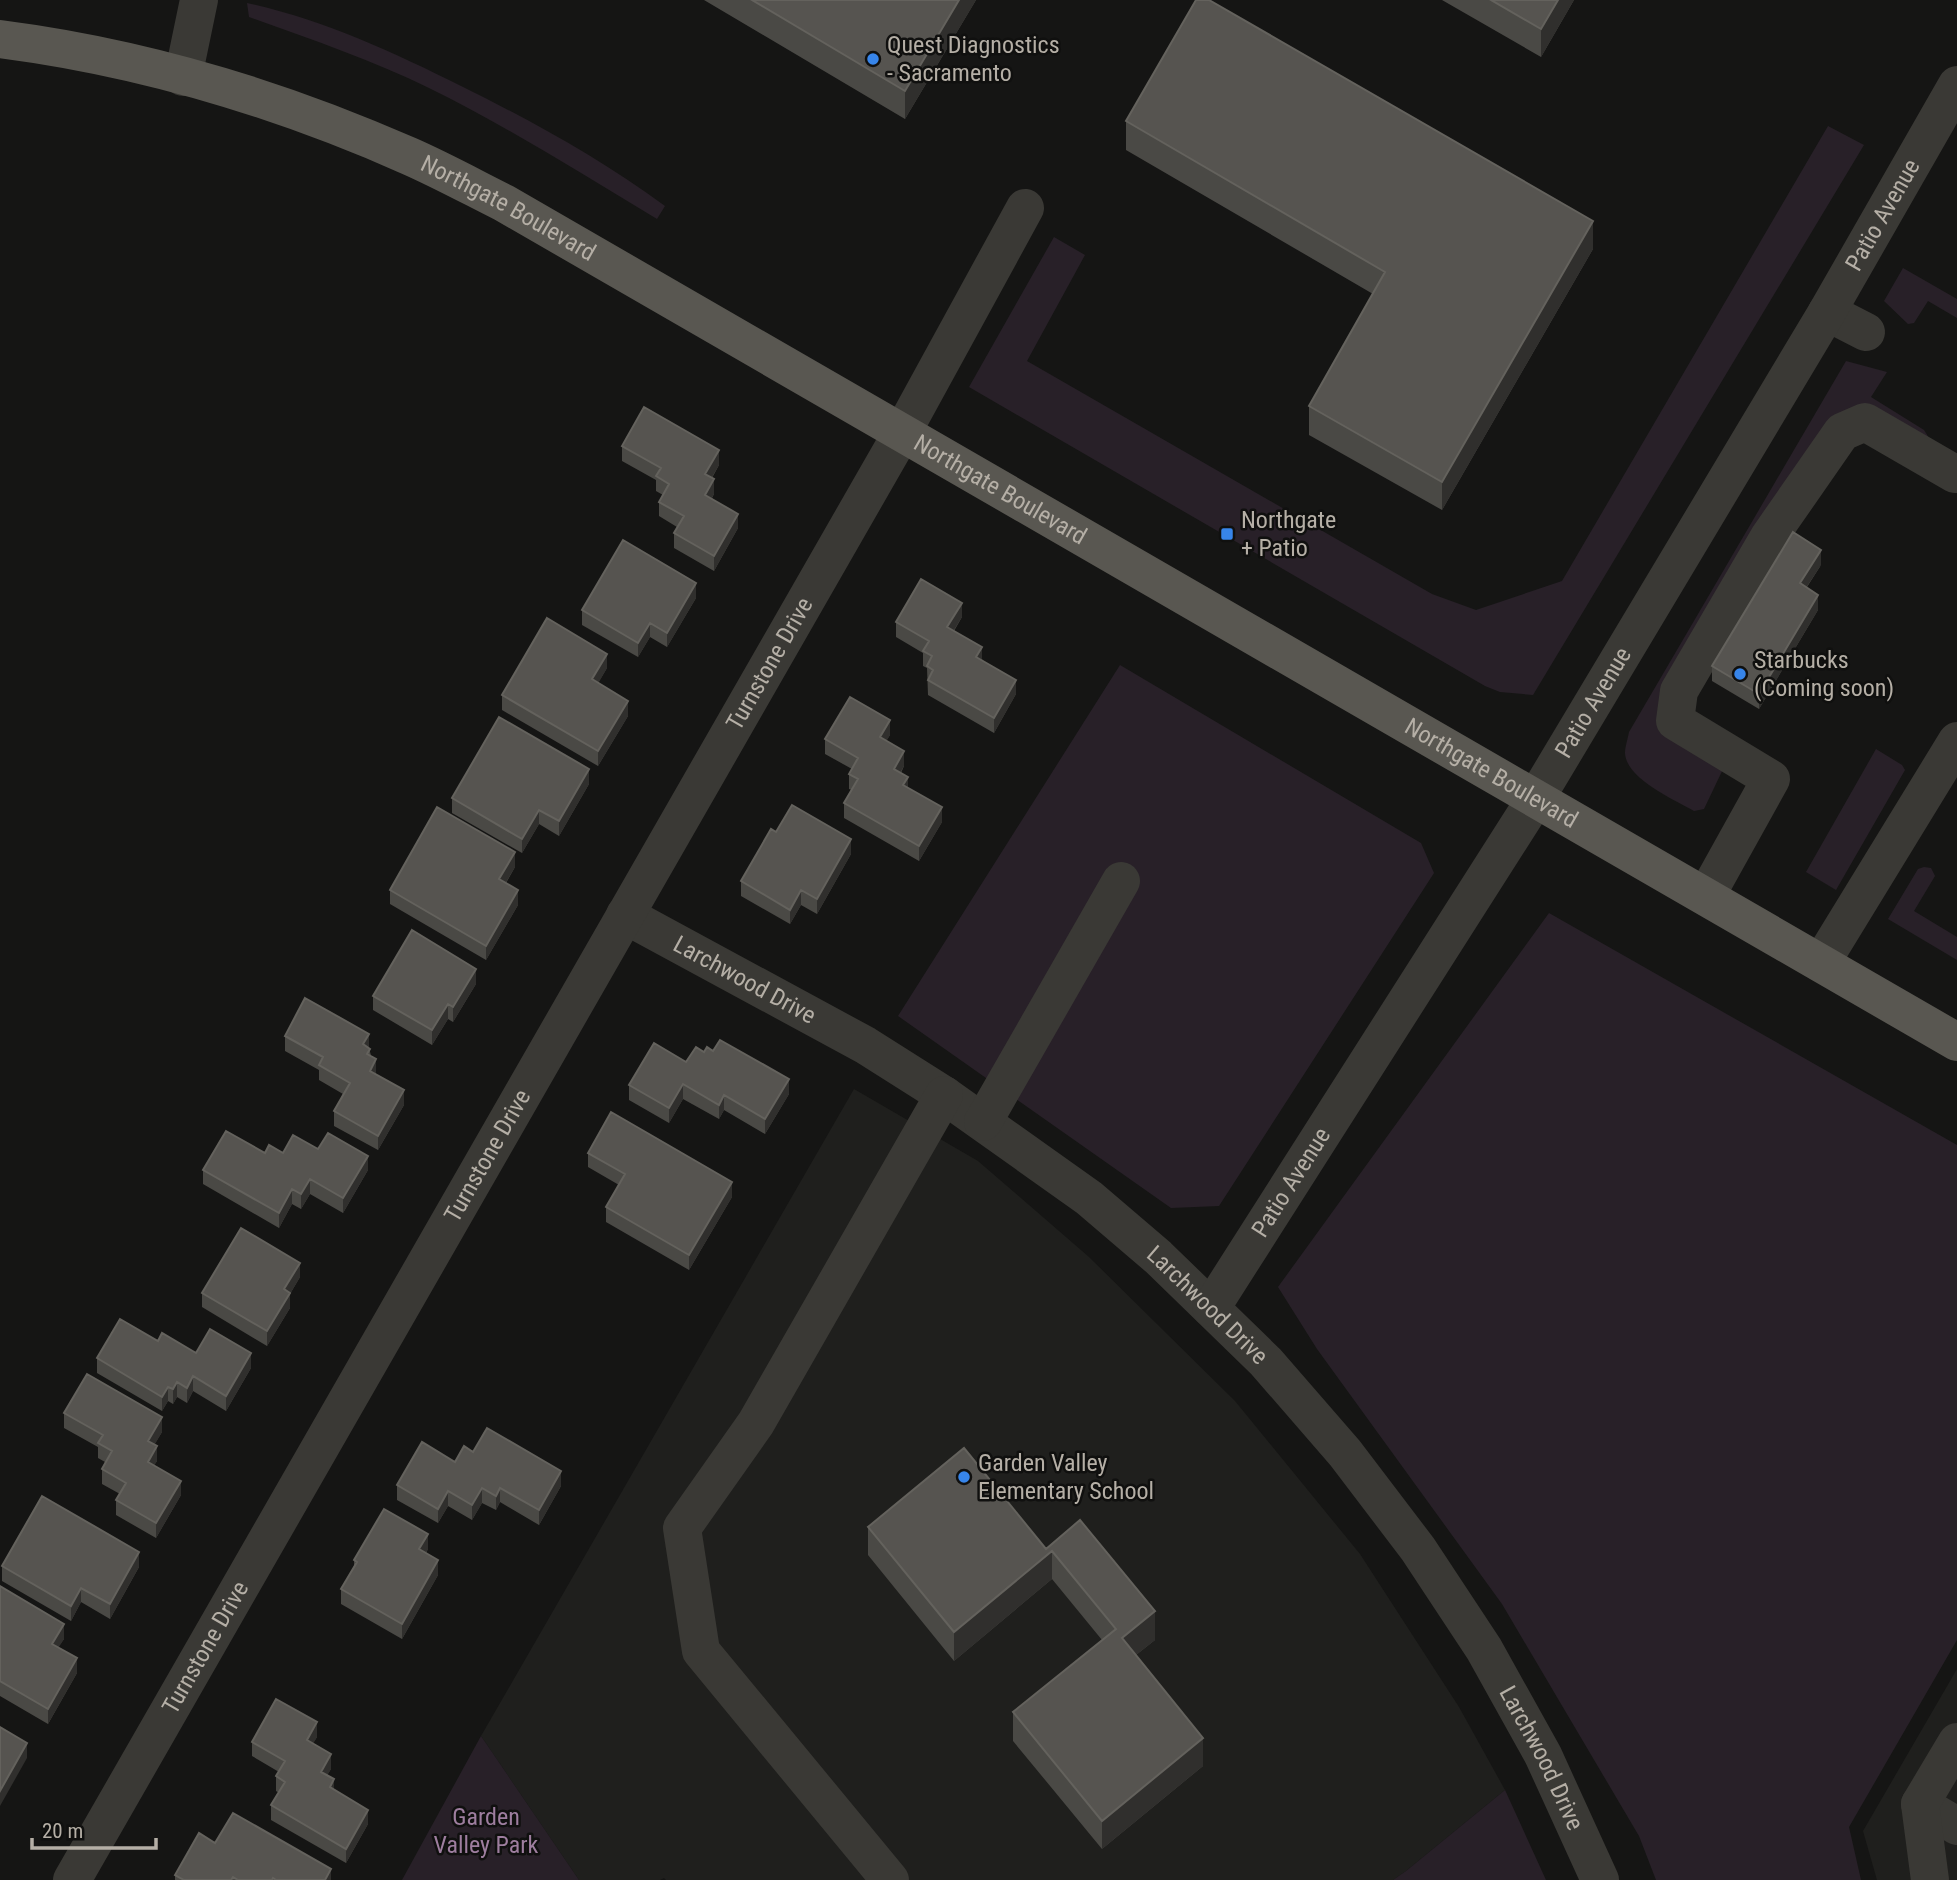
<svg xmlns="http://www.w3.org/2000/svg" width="1957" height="1880" viewBox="0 0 1957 1880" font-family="'Roboto Condensed',sans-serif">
<rect width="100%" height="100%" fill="#151514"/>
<!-- built -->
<path fill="#1f1f1d" d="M854,1089L978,1161L1089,1257L1235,1401L1360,1554L1459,1707L1505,1790L1406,1871L1393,1880H666L664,1878L660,1880H579L481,1736Z
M1957,1669V1880H1877L1863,1831Z"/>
<!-- green -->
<path fill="#282028" d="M247,3C321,19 393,52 461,86C532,121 601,159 665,206L657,219C582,174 508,127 429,88C372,60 310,39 249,17Z
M1828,126L1864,145L1533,695L1500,692L1485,686L969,387L1054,237L1085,255L1027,361L1432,594L1476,610L1562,581Z
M1903,268L1957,299V318L1928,301L1914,323L1908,324L1884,301Z
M1846,361L1887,372L1871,397L1924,430L1929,438L1869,412L1667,691L1724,767L1704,809L1694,811C1675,800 1626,779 1625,753C1625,747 1628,738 1629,732Z
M1120,665L1421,843L1434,873L1219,1206L1171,1208L898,1016Z
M1876,749L1902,765L1905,770L1836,890L1806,872Z
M1924,867L1931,868L1935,876L1914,911L1957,937V960L1888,919L1918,869Z
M1549,913L1957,1145V1640L1849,1827L1861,1880H1656L1639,1836L1502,1604L1317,1349L1278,1287Z
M481,1736L579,1880H402Z
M1505,1790L1546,1880H1393L1406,1871Z"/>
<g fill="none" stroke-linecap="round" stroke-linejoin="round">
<!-- minor -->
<g stroke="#3a3935" stroke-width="38">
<path d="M183,77L199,0"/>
<path d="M1827,312L1866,332"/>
<path d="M1706,896L1771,779L1675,721L1679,691L1769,537L1842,432L1865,422L1955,474"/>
<path id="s1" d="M625,915L865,1045L944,1095L1089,1198L1158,1257L1266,1362L1345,1453L1418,1549L1484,1649L1543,1755L1600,1880"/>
<path d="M1821,963L1957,741"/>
<path d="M983,1122L1121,881"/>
<path id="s2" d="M1211,1308L1536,798L1827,312L1957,85"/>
<path d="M1920,1804L1957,1826"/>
<path id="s3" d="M72,1880L903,431L1025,208"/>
<path d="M890,1880L701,1651L682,1528L756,1423L944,1095"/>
<path d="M1930,1880L1920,1804L1957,1742"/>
</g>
<!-- major -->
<path stroke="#595751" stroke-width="38" id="s4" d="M0,39C140,57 280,99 409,156C441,170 472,187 504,203L1957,1042"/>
</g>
<!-- wall -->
<path fill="#4a4945" d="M704,0H976L905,119Z
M1442,0H1574L1541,57Z
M1126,121L1593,249L1442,510L1309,435V406L1373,294L1126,150Z
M622,446L719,465L712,478L714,494L712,498L738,528L714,571L674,548V533L677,527L659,516V502L663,495L656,491V480L622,461Z
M1821,565L1807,587L1818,610L1759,709L1712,681V666Z
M696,598L667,647L650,637L638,657L582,625V610Z
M962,617L954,631L1016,694L994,733L928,695L927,668L923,666V653L896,637V622Z
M607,668L598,683L628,716L598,766L502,710V695Z
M890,735L886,741L904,766L901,773L908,788L942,822L919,861L844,818V803L852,790L849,789V774L852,769L825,754V739Z
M589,784L559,836L539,824L522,853L452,813V798Z
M776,832L851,854L817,914L801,905L790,924L741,896V881Z
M515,867L506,883L518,905L486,960L390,904V890Z
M476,984L453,1022L448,1019L432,1045L373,1010V996Z
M285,1036L369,1048L376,1074L404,1105L378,1150L334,1126V1111L343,1094L319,1080V1070L285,1051Z
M704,1052L789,1094L765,1134L724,1110L719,1119L683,1099L669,1123L629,1100V1085L686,1062Z
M318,1149L368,1170L343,1213L310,1194L301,1209L292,1204L279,1228L203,1184V1170L265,1153H283Z
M588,1153L732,1197L689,1270L606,1222V1207L619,1185L588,1167Z
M300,1277L290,1294V1308L267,1346L202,1307V1293Z
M158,1341L251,1368L226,1411L193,1391L187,1403L177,1397L173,1404L168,1401L162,1411L97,1373V1358Z
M64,1413L162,1432L154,1445L157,1461L154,1465L181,1495L156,1538L116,1515V1500L120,1494L102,1484V1469L105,1462L98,1458V1447L64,1428Z
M473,1452L561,1486L539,1525L500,1502L496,1510L482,1503L472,1520L448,1506L438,1523L397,1500V1485L455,1462Z
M1080,1520L1155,1640L1136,1655L1203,1766L1102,1849L1013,1741V1712L1102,1640L1052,1579L954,1661L868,1555V1527L1046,1549Z
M428,1549L426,1553L438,1575L402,1639L341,1604V1589L354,1567V1560Z
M2,1566L139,1567L110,1619L81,1602L71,1621L2,1581Z
M0,1586L64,1639L58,1647L77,1673L48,1724L0,1696Z
M317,1737L313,1743L331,1769L327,1775L334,1790L368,1824L346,1863L271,1820V1805L279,1793L276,1791V1776L279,1772L252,1756V1742Z
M215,1843L331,1880H175V1875Z"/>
<!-- shaded-wall -->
<path fill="#302f2d" d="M959,0H976L905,119V91Z
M1558,0H1574L1541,57V29Z
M1593,221V249L1442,510V482Z
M719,450V465L705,489V474Z
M714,479V494L705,509V495Z
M738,514V528L714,571V556Z
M1821,550V565L1800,597V583Z
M696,583V598L667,647V633Z
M1818,595V610L1759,709V694Z
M962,603V617L947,641V627Z
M650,623V637L638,657V643Z
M982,647V661L976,657Z
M607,654V668L592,694V679Z
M1016,680V694L994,733V718Z
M628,701V716L598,766V751Z
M890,720V735L880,752V737Z
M904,751V766L894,783V769Z
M589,769V784L559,836V821Z
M908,777V792L903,785Z
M942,807V822L919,861V846Z
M539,810V824L522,853V839Z
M851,839V854L817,914V899Z
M515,852V867L499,894V879Z
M518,890V905L486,960V946Z
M801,890V905L790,924V910Z
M476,969V984L453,1022V1007Z
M448,1004V1019L432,1045V1030Z
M369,1034V1049L363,1044Z
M376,1059V1074L370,1071Z
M789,1079V1094L765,1134V1119Z
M683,1084V1099L669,1123V1108Z
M404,1090V1105L378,1150V1136Z
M724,1095V1110L719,1119V1105Z
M368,1156V1170L343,1213V1198Z
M310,1179V1194L301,1209V1194Z
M732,1182V1197L689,1270V1255Z
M292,1189V1204L279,1228V1213Z
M300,1263V1277L290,1294V1308L267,1346V1331L284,1289Z
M251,1353V1368L226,1411V1396Z
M193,1376V1391L187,1403V1388Z
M177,1382V1397L173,1404V1389Z
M168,1387V1401L162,1411V1397Z
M162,1417V1432L148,1456V1441Z
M157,1446V1461L148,1476V1462Z
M561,1471V1486L539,1525V1510Z
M181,1481V1495L156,1538V1523Z
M482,1488V1503L472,1520V1505Z
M500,1488V1502L496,1510V1496Z
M448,1491V1506L438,1523V1509Z
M428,1534V1549L419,1564V1549Z
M1052,1551V1579L954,1661V1632Z
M139,1552V1567L110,1619V1604Z
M438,1560V1575L402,1639V1624Z
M81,1588V1602L71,1621V1606Z
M1155,1611V1640L1122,1666V1638Z
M64,1624V1639L52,1658V1644Z
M77,1658V1673L48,1724V1709Z
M317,1722V1737L307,1754V1740Z
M1203,1738V1766L1102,1849V1821Z
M27,1743V1758L0,1806V1791Z
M331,1754V1769L321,1786V1772Z
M334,1779V1794L330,1787Z
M368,1810V1824L346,1863V1849Z
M331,1869V1880H325Z"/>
<!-- building -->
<path fill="#565450" stroke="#64625d" stroke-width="2" d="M752,0H959L905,91Z
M1196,0H1209L1593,221L1442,482L1309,406L1385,272L1126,121Z
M1491,0H1558L1541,29Z
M644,407L719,450L705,474L714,479L705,495L738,514L714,556L674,533L684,516L659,502L669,484L656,476L661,468L622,446Z
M1793,532L1821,550L1800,583L1818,595L1759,694L1712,666Z
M623,540L696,583L667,633L650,623L638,643L582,610Z
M921,579L962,603L947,627L982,647L976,657L1016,680L994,718L928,680L933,670L927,666L932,656L923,651L929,641L896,622Z
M547,618L607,654L592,679L628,701L598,751L502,695Z
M850,697L890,720L880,737L904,751L894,769L908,777L903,785L942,807L919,846L844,803L858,779L849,774L858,758L825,739Z
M499,717L589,769L559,821L539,810L522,839L452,798Z
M792,805L851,839L817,899L801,890L790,910L741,881L771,829L776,832Z
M437,807L515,852L499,879L518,890L486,946L390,890Z
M412,930L476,969L453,1007L448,1004L432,1030L373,996Z
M305,998L369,1034L363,1044L370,1049L367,1054L376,1059L370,1071L404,1090L378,1136L334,1111L350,1083L319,1065L323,1057L285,1036Z
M720,1040L789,1079L765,1119L724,1095L719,1105L683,1084L669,1108L629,1085L654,1043L686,1062L696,1047L704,1052L707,1047L713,1051Z
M611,1112L732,1182L689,1255L606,1207L625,1174L588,1153Z
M226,1131L265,1153L269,1145L283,1153L293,1135L318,1149L328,1133L368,1156L343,1198L310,1179L301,1194L292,1189L279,1213L203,1170Z
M241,1228L300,1263L284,1289L290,1293L267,1331L202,1293Z
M120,1319L158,1341L162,1333L196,1353L210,1329L251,1353L226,1396L193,1376L187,1388L177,1382L173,1389L168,1387L162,1397L97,1358Z
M87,1374L162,1417L148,1441L157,1446L148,1462L181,1481L156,1523L116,1500L126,1483L102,1469L112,1451L98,1443L103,1435L64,1413Z
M487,1428L561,1471L539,1510L500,1488L496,1496L482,1488L472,1505L448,1491L438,1509L397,1485L422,1442L455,1462L464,1446L473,1452Z
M964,1448L1046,1549L1080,1520L1155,1611L1122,1638L1203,1738L1102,1821L1013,1712L1116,1629L1052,1551L954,1632L868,1527Z
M42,1496L139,1552L110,1604L81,1588L71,1606L2,1566Z
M384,1509L428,1534L419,1549L438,1560L402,1624L341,1589L357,1562L354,1560Z
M0,1586L64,1624L52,1644L77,1658L48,1709L0,1681Z
M276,1699L317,1722L307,1740L331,1754L321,1772L334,1779L330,1787L368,1810L346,1849L271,1805L285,1782L276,1776L285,1761L252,1742Z
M0,1727L27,1743L0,1791Z
M233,1813L331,1869L325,1880H276L273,1878L272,1880H238L233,1877L231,1880H184L175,1875L199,1833L215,1843Z"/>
<!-- markers -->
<g fill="#3785ea" stroke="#10100f" stroke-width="2.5">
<circle cx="873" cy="59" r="7"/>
<rect x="1220" y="527" width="14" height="14" rx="3.5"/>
<circle cx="1740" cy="674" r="7"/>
<circle cx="964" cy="1477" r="7"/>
</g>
<g text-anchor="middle" stroke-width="5" stroke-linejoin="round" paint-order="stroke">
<!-- poi labels -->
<g font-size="24" fill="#b5afa6" stroke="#10100f" text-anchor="start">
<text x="887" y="53">Quest Diagnostics<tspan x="887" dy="28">- Sacramento</tspan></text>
<text x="1241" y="528">Northgate<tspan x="1241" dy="28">+ Patio</tspan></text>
<text x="1754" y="668">Starbucks<tspan x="1754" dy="28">(Coming soon)</tspan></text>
<text x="978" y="1471">Garden Valley<tspan x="978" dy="28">Elementary School</tspan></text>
</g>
<!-- street labels -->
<g font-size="24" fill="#b5afa6" stroke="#10100f">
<text dy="8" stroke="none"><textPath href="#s4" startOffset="539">Northgate Boulevard</textPath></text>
<text dy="8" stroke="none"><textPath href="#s2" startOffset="1283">Patio Avenue</textPath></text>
<text dy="8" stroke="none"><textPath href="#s4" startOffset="1106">Northgate Boulevard</textPath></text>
<text dy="8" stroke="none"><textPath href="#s3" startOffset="1402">Turnstone Drive</textPath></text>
<text dy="8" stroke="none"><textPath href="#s2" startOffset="716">Patio Avenue</textPath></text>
<text dy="8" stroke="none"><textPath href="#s4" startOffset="1673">Northgate Boulevard</textPath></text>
<text dy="8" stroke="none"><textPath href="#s1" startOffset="136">Larchwood Drive</textPath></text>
<text dy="8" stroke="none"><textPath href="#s3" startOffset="835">Turnstone Drive</textPath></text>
<text dy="8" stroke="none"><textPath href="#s2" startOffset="149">Patio Avenue</textPath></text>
<text dy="8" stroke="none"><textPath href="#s1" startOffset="704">Larchwood Drive</textPath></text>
<text dy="8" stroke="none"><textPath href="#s3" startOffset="268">Turnstone Drive</textPath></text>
<text dy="8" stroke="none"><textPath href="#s1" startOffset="1270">Larchwood Drive</textPath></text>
</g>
<!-- park labels -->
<g font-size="24" fill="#9e7e9f" stroke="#10100f">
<text x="486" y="1825">Garden<tspan x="486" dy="28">Valley Park</tspan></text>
</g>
</g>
<!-- scale -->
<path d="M32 1838v10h124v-10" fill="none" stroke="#b5afa6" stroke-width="3.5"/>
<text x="42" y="1838" font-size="21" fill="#b5afa6" stroke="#10100f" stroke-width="5" paint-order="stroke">20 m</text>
</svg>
